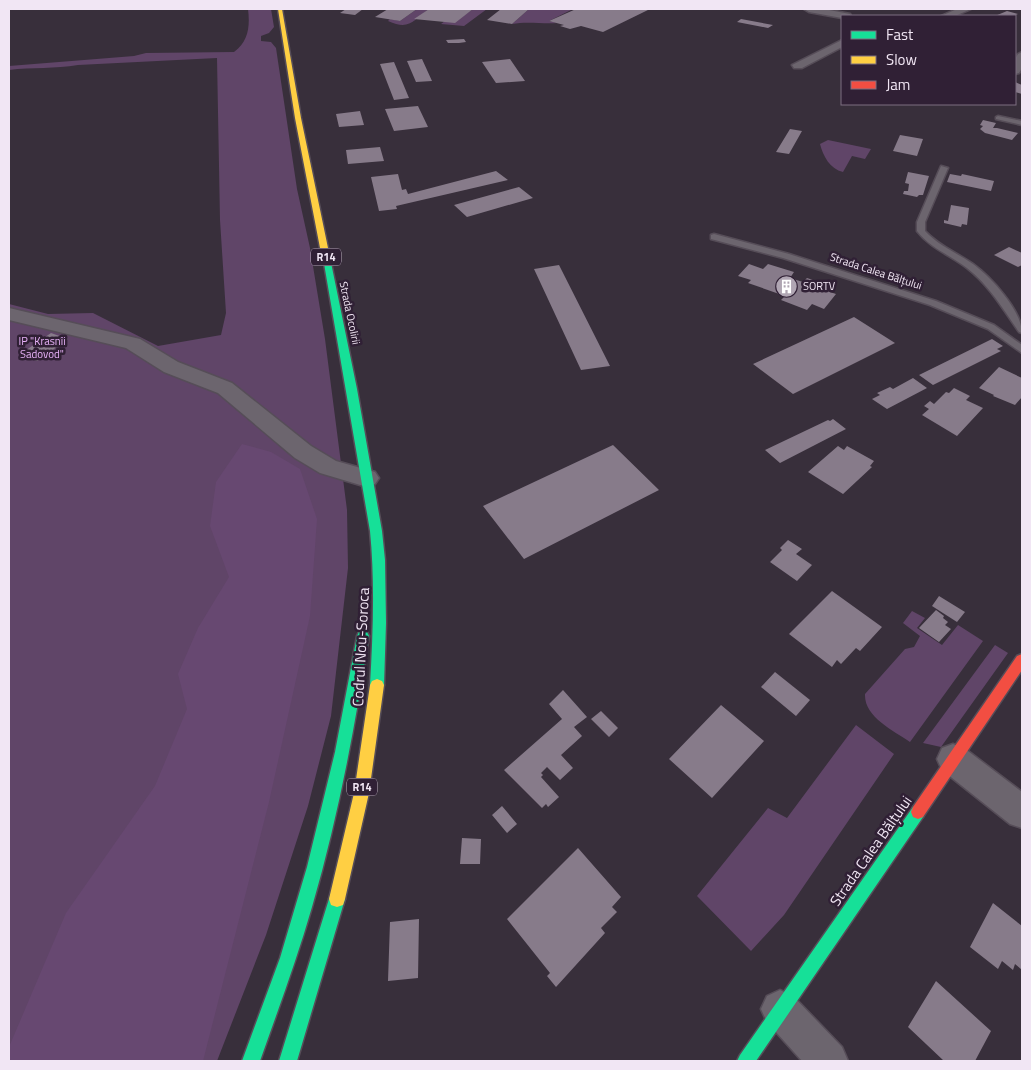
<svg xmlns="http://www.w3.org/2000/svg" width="1031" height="1070" viewBox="0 0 1031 1070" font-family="'Titillium Web',sans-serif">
<rect width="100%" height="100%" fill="#382f3b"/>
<!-- green -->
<path fill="#604568" d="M248,9H271L274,27L269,33L261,36V41L271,42L276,48L297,189L310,248L325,339L347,510L348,568L331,716L308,806L266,935L217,1061H9V304L48,314L93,313L158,346L221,335L226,313L220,220L217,58L78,65C55,69 32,67 9,70V66L134,56L146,53L234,52C249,41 250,25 248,9Z
M417,9H429C413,20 410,31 388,21L390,19L400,21Z
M473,9H487L464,26L441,24L445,21L455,22Z
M529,9H573L549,21L557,23C541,24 527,21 512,24Z
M828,140L871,149L865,159L852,156L843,172C830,169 823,156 820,144Z
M912,611L925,618L917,628L942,645L958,625L983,641L910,742C893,730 864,717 865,694L905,649L914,647L920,636L903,623Z
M995,645L1008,653L941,747L923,743Z
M856,725L894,754L784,915L751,951L697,896L768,808L787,818Z"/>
<!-- forest -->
<path fill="#674871" d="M242,444L271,452L300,469L317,519L310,616L269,802L203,1061H9V1047L66,913L155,786L187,709L178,674L198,628L229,577L210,526L216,482Z"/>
<!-- building -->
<path fill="#877b8a" d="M346,9H363L355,15L340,13Z
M388,9H417L400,21L375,17Z
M429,9H473L455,23L414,19Z
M501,9H529L512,24L487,20Z
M576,9H650L603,32L581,26L570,29L560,26L564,25L549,21Z
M1007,11L1018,14L1013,16H995Z
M741,19L773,25L768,28L737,22Z
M464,39L466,42L459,43H448L446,40Z
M422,59L432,81L416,82L407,61Z
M510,59L525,81L496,83L482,62Z
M394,62L409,98L394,100L380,64Z
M1015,82L1022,85V94L1015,92Z
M418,106L428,127L394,131L385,109Z
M360,111L364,125L339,127L336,114Z
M983,120L996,123L993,128H997L1018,133L1012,140L985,133L980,129L983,126L980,125Z
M790,129L802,131L789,154L776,152Z
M900,135L923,139L917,156L893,151Z
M380,147L384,161L348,164L346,150Z
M496,171L508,180L396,206L397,209L379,211L371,177L398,174L402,190L406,189L408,194Z
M908,172L929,176L923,195H919L917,197L903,194L904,191H908L909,184L905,183Z
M950,174L961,176L962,174L994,181L991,191L947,182Z
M519,187L533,198L467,217L454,205Z
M951,205L969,208L967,225L962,224L961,227L944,223V220L948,221Z
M1009,247L1022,253V265L1018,267L994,255Z
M749,264L763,269L768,264L794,272L790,278L803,282L807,278L822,283L818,288L836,294L824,309L812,304L807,310L781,300L785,296L748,283L751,280L738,276Z
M559,265L610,366L581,370L534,269Z
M854,317L895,343L793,394L753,364Z
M51,333L68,339L37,361L19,355Z
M992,339L1003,346L997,349L1001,351L933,385L919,375Z
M999,367L1022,378V397L1015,405L993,396L994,395L979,388Z
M913,378L927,388L887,409L872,399L880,395L877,393L890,387L893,389Z
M954,388L970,396L966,400L983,408L957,436L922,415L929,409L924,406L930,401L934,404L946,392L949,393Z
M833,419L846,429L780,463L765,450L828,420L830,421Z
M613,445L659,490L524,559L483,506Z
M838,446L844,450L847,446L874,461L870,466L872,467L843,494L808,472Z
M788,540L802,549L796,554L812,565L797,581L770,562L782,550L780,548Z
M832,591L882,627L860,651L856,648L841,664L837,660L832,667L789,634Z
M939,596L965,612L957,622L932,606Z
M936,610L944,616L943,618L948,622L945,625L951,629L939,642L919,628Z
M775,672L810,700L796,716L761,687Z
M563,690L587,717L574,727L582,736L561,755L573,768L560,780L547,767L541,773L543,775L541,777L559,797L548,807L546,804L542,808L504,770L562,719L549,704Z
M721,705L764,741L712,798L669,759Z
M601,711L618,728L609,737L591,719Z
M502,806L517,824L507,833L492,815Z
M462,838L481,839L480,864H460Z
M578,848L621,897L612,907L617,912L601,928L605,933L556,987L547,976L550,973L507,919Z
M993,903L1022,926V970L1015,964L1013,970L1002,961L998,969L970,947Z
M419,919L418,978L388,981L390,922Z
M936,981L991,1031L975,1061H944L908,1027Z"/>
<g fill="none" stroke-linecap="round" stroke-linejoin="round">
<defs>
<path id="lane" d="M998,116L1022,121V125L996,119V117Z
M941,166L948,168L925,222V231C939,246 957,253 973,264C991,277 1022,311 1022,333L1019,332C1003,309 989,285 967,268C950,255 930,248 917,231V222Z
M714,234L789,254L936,301L994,325L1022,345V353L988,329L930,305L783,258L711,239V235Z"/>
<path id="street" d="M804,9H824L850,14L851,16H842V18L809,12Z
M957,9H971L955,16H941Z
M842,40V47L802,68H794L792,65Z
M1022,52V68L1019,73L1015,74V59L1018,54Z
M9,308L140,339L178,362L232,383L311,446L336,461L375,472L379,478L375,484L367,487L320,473L295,458L218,393L164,372L126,348L9,320Z
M953,744L964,748L1022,792V828L1010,824L942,770L937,759L942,748Z
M780,990L793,996L842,1047L848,1061H802L767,1022L761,1009L767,996Z"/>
<path id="fast" d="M321,246L328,248L357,389L382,531L385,560L386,623L384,685L382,689L377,691L372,689L370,685C373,633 375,582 370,531Z
M363,631L367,632L369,636C355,727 338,818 312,907C297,959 278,1010 260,1061H242L280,958L307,867L335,752L357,636L359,632Z
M918,805L923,807L925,812L923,817L756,1061H737L740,1055L913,807Z
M337,891L343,893L345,899L297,1061H279L329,899L331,893Z"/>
<path id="slow" d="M278,9H282L301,118L328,248L324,250L320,248L295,118Z
M377,679L382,681L384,685L369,793L345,899L343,905L337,907L331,905L329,899L354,793L370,685L372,681Z"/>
<path id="jam" d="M1022,654V670L923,817L918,819L913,817L911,812L913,807L1017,656Z"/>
</defs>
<!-- lane casing -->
<use href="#lane" stroke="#564d58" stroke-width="3"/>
<!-- street casing -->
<use href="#street" stroke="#564d58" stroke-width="3"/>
<!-- fast casing -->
<use href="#fast" stroke="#564d58" stroke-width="3"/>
<!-- slow casing -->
<use href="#slow" stroke="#564d58" stroke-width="3"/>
<!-- jam casing -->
<use href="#jam" stroke="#564d58" stroke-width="3"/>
<!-- lane -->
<use href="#lane" fill="#6c656e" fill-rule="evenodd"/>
<!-- street -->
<use href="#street" fill="#6c656e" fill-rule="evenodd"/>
<!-- fast -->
<use href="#fast" fill="#16e098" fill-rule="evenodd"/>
<!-- slow -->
<use href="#slow" fill="#ffcf43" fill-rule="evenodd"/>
<!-- jam -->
<use href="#jam" fill="#f24e42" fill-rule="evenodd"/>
</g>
<!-- icons -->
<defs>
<symbol id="building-disc" viewBox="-11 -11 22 22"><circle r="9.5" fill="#b0a6b3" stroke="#302035"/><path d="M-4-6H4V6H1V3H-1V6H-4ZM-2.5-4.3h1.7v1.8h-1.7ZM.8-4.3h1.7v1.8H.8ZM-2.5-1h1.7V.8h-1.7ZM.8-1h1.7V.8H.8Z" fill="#fff"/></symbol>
</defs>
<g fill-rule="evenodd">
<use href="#building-disc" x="774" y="274" width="25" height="25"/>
</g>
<g text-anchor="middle" stroke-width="5" stroke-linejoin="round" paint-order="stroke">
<!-- shield labels -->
<g fill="#302035" stroke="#b7abbb" stroke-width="1">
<rect x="311" y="248.5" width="30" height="17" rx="4"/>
<rect x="347" y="778.5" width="30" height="17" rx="4"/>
</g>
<g font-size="11" font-weight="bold" fill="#f1e6f4">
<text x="326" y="261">R14</text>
<text x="362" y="791">R14</text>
</g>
<!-- far-street labels -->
<g font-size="11" fill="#f1e6f4" stroke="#302035">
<text transform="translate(876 271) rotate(18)" y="4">Strada Calea Bălțului</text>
<text transform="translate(350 313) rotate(78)" y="4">Strada Ocolirii</text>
</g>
<!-- far-poi labels -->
<g font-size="11" fill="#f1e6f4" stroke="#302035" text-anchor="start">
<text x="803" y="290">SORTV</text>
</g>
<!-- far-park labels -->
<g font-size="11" fill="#e8b2f9" stroke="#302035">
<text x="42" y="345">IP "Krasnîi<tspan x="42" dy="13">Sadovod"</tspan></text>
</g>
<!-- near-street labels -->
<g font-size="15" fill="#f1e6f4" stroke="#302035">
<text transform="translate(361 647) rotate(-87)" y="5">Codrul Nou-Soroca</text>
<text transform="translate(871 851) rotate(-55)" y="5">Strada Calea Bălțului</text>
</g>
</g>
<!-- border -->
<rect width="1031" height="1070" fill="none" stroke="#f1e6f4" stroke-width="20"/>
<!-- legend -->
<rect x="841" y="15" width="175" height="90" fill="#302035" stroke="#7d6f81"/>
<rect x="851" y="31" width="25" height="8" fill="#16e098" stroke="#7d6f81"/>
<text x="886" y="40" font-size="15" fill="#f1e6f4">Fast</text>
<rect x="851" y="56" width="25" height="8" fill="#ffcf43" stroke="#7d6f81"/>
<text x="886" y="65" font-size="15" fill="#f1e6f4">Slow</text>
<rect x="851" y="81" width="25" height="8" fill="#f24e42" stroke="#7d6f81"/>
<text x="886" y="90" font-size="15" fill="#f1e6f4">Jam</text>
</svg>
